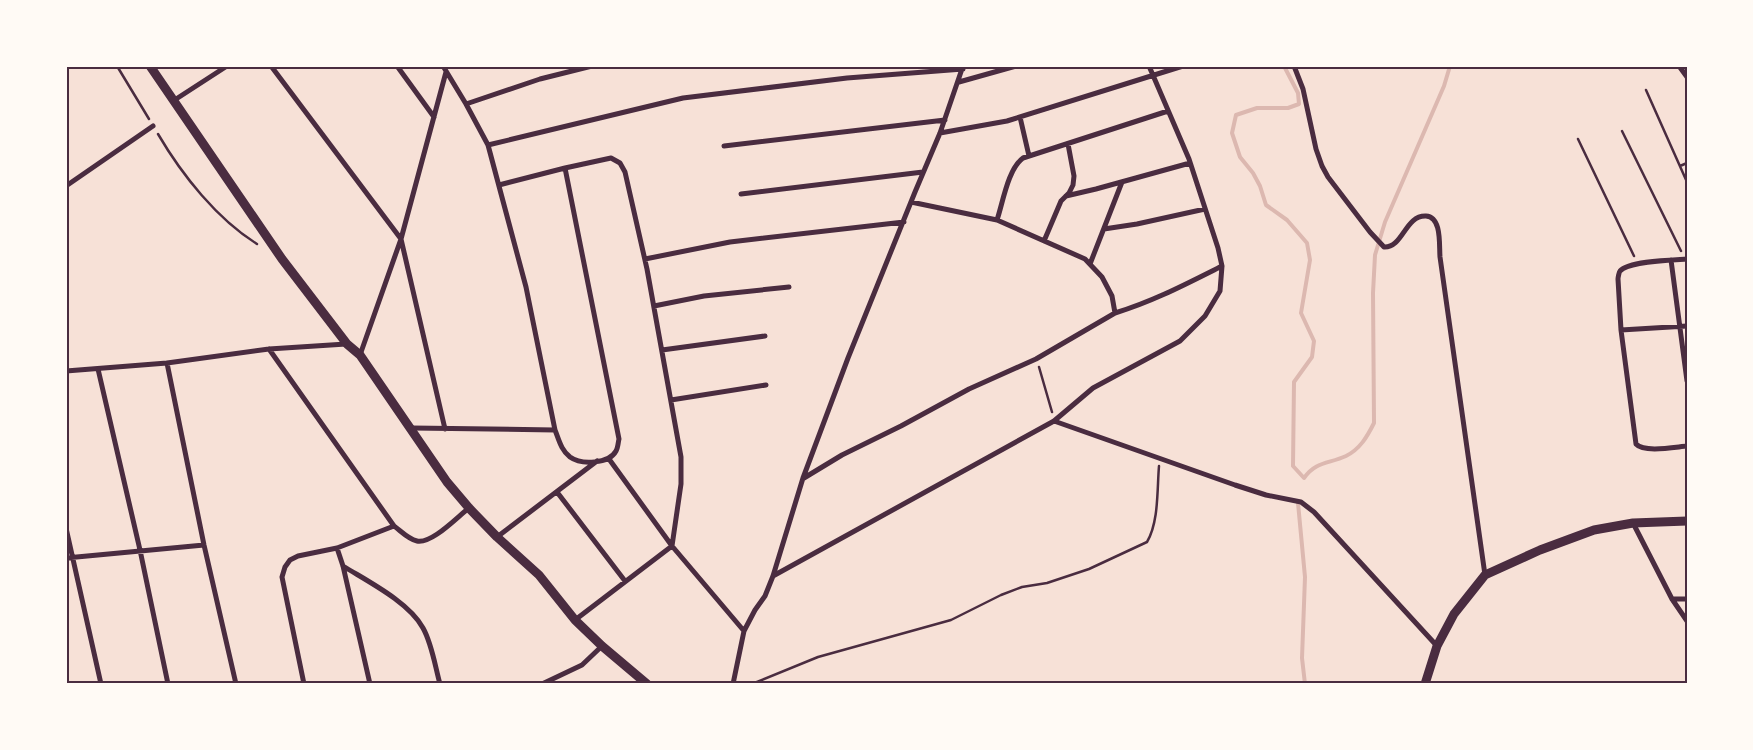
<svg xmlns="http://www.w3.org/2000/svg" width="1753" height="750" viewBox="0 0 1753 750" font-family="'Noto Sans',sans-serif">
<rect width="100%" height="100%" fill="#f7e1d7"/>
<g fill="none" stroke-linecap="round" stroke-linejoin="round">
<!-- stream -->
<path stroke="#dcb8b0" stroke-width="4" d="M1284,66L1298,93L1299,104L1288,108H1257L1236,115L1232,133L1240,157L1253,173L1260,186L1266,205L1287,220L1307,243L1310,260L1301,313L1314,341L1312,357L1294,382L1293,466L1304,478C1316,461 1329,464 1346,456C1360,449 1367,437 1374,423L1373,293L1375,255L1385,222L1444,86L1450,66
M1298,503L1305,577L1302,658L1305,684"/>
<!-- path -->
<path stroke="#4a2c40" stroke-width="2.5" d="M117,66L149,119
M1646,90L1687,182
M1622,131L1681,251
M158,134C182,175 217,219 257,244
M1578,139L1634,256
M1680,166L1687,163
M1039,367L1052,412
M752,684L818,657L951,620L1001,595L1022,587L1047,583L1089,569L1147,542C1159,522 1157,489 1159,466"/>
<!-- minor -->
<path stroke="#4a2c40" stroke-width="5" d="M271,66L401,239L445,429
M397,66L434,117
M443,66L466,104L488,145L526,287L555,430C559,440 561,450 570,457C581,465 609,464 616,451C618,448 618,443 619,439L565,168L499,185
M1294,66L1303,89L1316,149L1322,166L1328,177L1370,232L1384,247C1403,248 1405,215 1426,216C1442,217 1439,245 1440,257L1485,575
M1679,66L1687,77
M959,82L1016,66
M173,101L227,66
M466,104L540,79L592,66
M1020,117L1029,156
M940,133L1007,121L1183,66
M488,145L683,98L847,78L963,69
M724,146L945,120
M565,168L611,158L620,163L625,172L647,269L681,457V484L672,546L744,631
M66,186L153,126
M741,194L923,172
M1066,196L1096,189L1190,163
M997,220C1003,202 1008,169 1023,158L1168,111
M1104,229L1137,224L1205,209
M1044,241L1061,201L1069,193L1073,185L1074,176L1068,144
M645,259L730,242L904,222
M1687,259C1673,260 1629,261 1620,271C1619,272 1618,278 1618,279L1621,330L1636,444C1644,453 1675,447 1687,446
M1671,260L1687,381
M1090,264L1122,182
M654,306L704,296L789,287
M1115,313C1154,301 1186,284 1222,266
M1621,330L1687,326
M269,349L394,526C401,531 408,539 417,541C432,544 457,517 469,508
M662,350L765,336
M360,355L401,239L446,72
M167,363L204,545L236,684
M98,369L140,550L168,684
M66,371L167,363L269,349L346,344
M671,400L766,385
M1054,421L1235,485L1266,495L1301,502L1314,512L1437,646
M412,428L555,430
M804,478L842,455L901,426L969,389L1036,359L1115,313L1112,296L1102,277L1085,259L997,220L911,202
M557,492L625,581
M1633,523L1672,599L1687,621
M66,528L101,684
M497,537L597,461
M337,548L343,566L370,684
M66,558L204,545
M343,566C367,581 409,602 423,628C432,644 435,666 440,684
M773,576L1054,421L1093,388L1180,341L1205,316L1220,291L1222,266L1218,248L1189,159L1149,66
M1672,599H1687
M575,620L672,546L609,459
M304,684L282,577L285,567L290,560L298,556L337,548L394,526
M542,684L582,665L602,646
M733,684L744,631L755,610L765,596L773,576L803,478L848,358L915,192L940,133L963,66"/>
<!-- tertiary -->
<path stroke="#4a2c40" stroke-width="9" d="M150,66L282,259L347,344L360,355L447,482L469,508L497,537L539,575L575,620L602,646L647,684
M1425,684L1437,646L1454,614L1485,575L1540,550L1594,530L1633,523L1687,521"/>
</g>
<!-- border -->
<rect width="1753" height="750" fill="none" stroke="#fffaf5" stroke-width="135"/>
<rect x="68" y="68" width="1618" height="614" fill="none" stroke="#4a2c40" stroke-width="2"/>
</svg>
